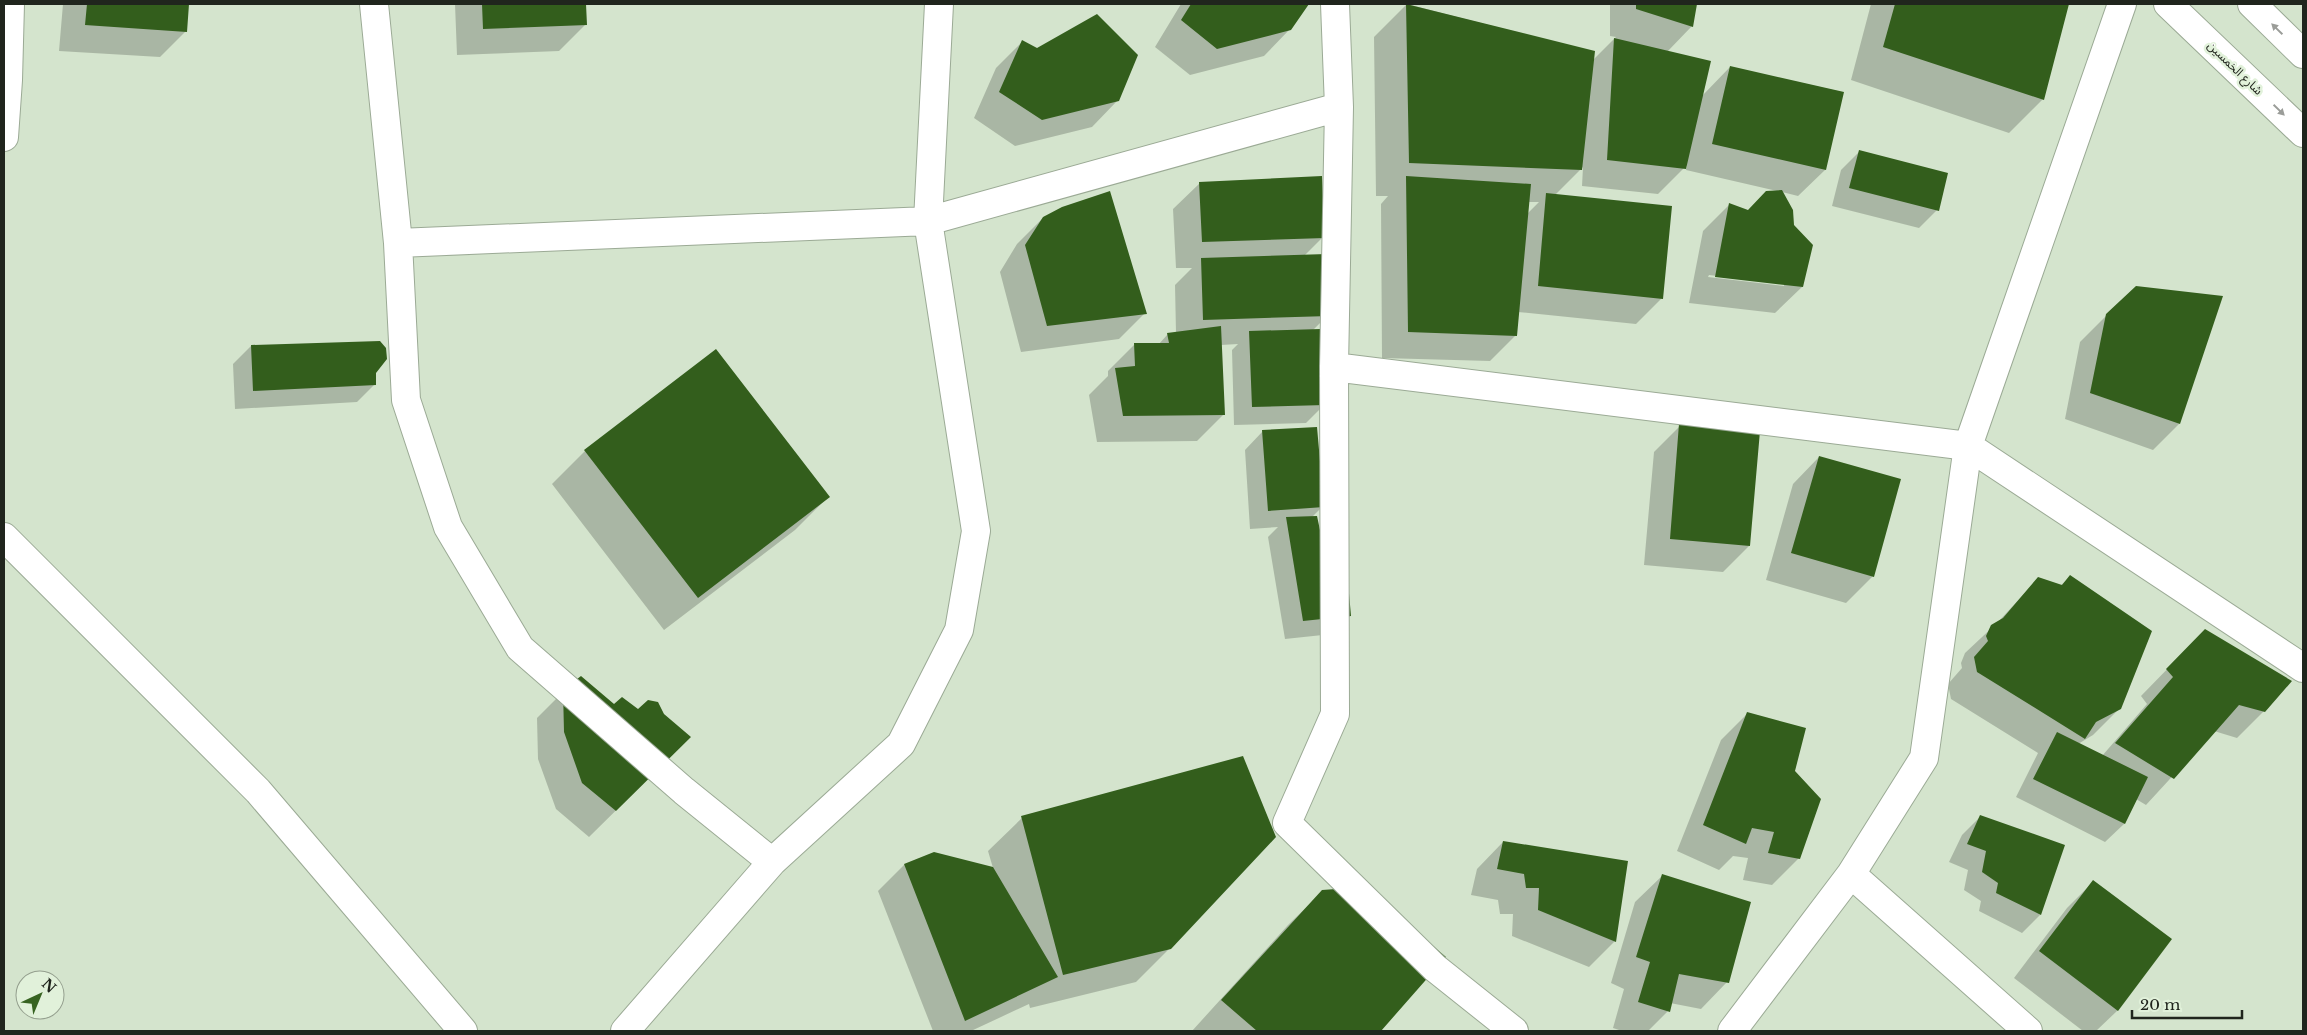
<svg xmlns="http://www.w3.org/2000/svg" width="2307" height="1035" viewBox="0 0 2307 1035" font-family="'Libre Baskerville','Noto Sans Arabic',serif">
<rect width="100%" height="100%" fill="#d4e4cd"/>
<!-- shadow -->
<path fill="#0003" fill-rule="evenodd" d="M63,4H188L186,31L160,57L59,51Z
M455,4H584L585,25L559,51L457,55Z
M1181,4H1308L1290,29L1264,56L1190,75L1155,47Z
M1407,4L1593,52L1592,61L1616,37L1610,36V4H1696L1692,26L1667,52L1702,96L1730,67L1842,92L1825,170L1798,196L1782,192L1802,287L1775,313L1689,303L1703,231L1729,205L1748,211L1777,191L1686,170L1687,165L1658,194L1582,186L1583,167L1555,195L1662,298L1636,324L1518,312L1516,335L1490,361L1382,358L1381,204L1388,196H1376L1374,37ZM1528,202H1539L1527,214ZM1709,275L1784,284V286L1708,277Z
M1871,4H2067L2043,99L2009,133L1851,80Z
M1022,42L1118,100L1092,127L1015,146L974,118L996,68Z
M1859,152L1937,210L1919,228L1832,206L1841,170Z
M1200,183L1323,237L1304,256L1327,316L1313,330L1324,405L1306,423L1234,425L1232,350L1238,344L1221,345L1224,414L1197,441L1097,442L1089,395L1108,376V371L1134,345H1158L1168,334L1176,333L1175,285L1192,268H1176L1173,209Z
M1043,218L1145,313L1119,339L1021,352L1000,272L1017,244Z
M2107,315L2179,424L2153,450L2065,419L2080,342Z
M251,346L375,372V384L357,402L235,409L233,364Z
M1680,426L1749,546L1723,572L1644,565L1654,452Z
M1263,431L1322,507L1312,517L1350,616L1332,634L1285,639L1268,537L1278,527L1250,529L1245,450Z
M585,451L828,497L795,530L664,630L552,484Z
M1819,457L1873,576L1846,603L1766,580L1793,484Z
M2070,577L2119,709L2093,735L2078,744L2102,756L2147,704L2141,696L2179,657L2264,711L2237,738L2214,731L2146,805L2136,799L2124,824L2105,842L2016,797L2038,753L1951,699L1948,684L1962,668L1961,663L1965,653L1997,623L2038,579L2060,586Z
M564,691L638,710L663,764L589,837L556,809L538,759L537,718Z
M1748,713L1793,772L1799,858L1772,885L1743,880L1748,858L1733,856L1719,870L1677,851L1721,740Z
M1980,817L2040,915L2022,933L1979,911L1981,901L1964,890L1968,870L1949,862L1962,835Z
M1022,818L1170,948L1136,982L1030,1008L1029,1004L971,1031H933L878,891L904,865L993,868L988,851Z
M1503,842L1615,941L1589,967L1512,936L1513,914H1500L1498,900L1471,895L1477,869Z
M1662,876L1727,982L1701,1009L1670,1003L1668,1011L1648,1031H1622L1613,1028L1624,989L1611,983L1635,902Z
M2093,882L2170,940L2117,1011L2096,1031H2083L2014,978L2067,908Z
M1322,892L1444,957L1380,1031H1192L1288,925Z"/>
<!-- building -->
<path fill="#335e1c" d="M87,4H189L187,32L85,25Z
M482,4H586L587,25L483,29Z
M1191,4H1309L1291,30L1217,49L1181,20Z
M1406,4L1595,51L1582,170L1409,163Z
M1636,4H1697L1693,27L1636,9Z
M1895,4H2069L2044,100L1883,47Z
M1097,14L1138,55L1119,101L1042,120L999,92L1022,40L1037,48Z
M1614,38L1711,61L1686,169L1607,160Z
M1730,66L1844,92L1826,170L1712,144Z
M1859,150L1948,173L1939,211L1849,188Z
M1322,176L1325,238L1202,242L1199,182Z
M1406,176L1531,184L1517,336L1408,332Z
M1782,190L1793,210L1794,225L1813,245L1803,287L1715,277L1729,203L1748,210L1766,191Z
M1110,191L1147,314L1047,326L1025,245L1043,217L1062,207Z
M1546,193L1672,206L1663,299L1538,286Z
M1327,254L1329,316L1203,320L1201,258Z
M2136,286L2223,296L2180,424L2090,393L2106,314Z
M1221,326L1225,415L1123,416L1115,368L1135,366L1134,343H1169L1167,333Z
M1321,329L1325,405L1252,407L1249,331Z
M380,341L386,348L387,359L376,373V385L253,391L251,345Z
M716,349L830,497L698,598L584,450Z
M1679,424L1760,431L1750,546L1670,539Z
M1317,427L1324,507L1268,511L1262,430Z
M1819,456L1901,479L1874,577L1791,553Z
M1317,516L1324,549L1345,548L1351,616L1303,621L1286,517Z
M2070,575L2152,631L2121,709L2096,722L2085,739L1977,672L1974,657L1988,641L1986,636L1991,625L2003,618L2038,577L2062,585Z
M2205,629L2292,681L2265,712L2239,705L2174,779L2115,743L2173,677L2166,669Z
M581,676L614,704L622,697L638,709L648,700L658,702L664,714L691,737L616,811L582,783L564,732L563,690Z
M1747,712L1806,728L1795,771L1821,799L1800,859L1768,853L1774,832L1752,828L1746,844L1703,825Z
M2057,732L2148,777L2125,824L2033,779Z
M1243,756L1276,837L1171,949L1063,975L1021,816Z
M1980,815L2065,845L2041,915L1996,893L1998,883L1982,872L1986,851L1967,844Z
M1503,841L1628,861L1616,942L1538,910L1539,888H1526L1524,874L1497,869Z
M934,852L993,867L1058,977L965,1021L904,864Z
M1662,874L1751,902L1729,983L1679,974L1670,1012L1638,1002L1650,962L1636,957Z
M2093,880L2172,939L2118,1011L2039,951Z
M1364,887L1446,957L1381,1031H1257L1221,1000L1322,890Z"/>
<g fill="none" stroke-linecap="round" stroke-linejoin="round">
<defs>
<path id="minor" d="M374,4L398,243L406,400L448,527L520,648L684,791L772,862
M1335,4L1339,107L1334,367L1335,714L1287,823L1435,968L1514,1031
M4,137L8,80L10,4
M398,243L928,221L1339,107
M1334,367L1968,446L2303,668
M4,537L258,791L463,1031
M1851,874L2028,1031
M625,1031L772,862L901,744L959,630L976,531L928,221L939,4
M1732,1031L1851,874L1924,758L1968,446L2122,4"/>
<path id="major" d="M2168,4L2303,133
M2252,4L2303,54"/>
</defs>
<!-- minor casing -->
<use href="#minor" stroke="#9baa95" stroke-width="30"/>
<!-- major casing -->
<use href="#major" stroke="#9baa95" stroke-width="30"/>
<!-- minor -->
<use href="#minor" stroke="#fff" stroke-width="28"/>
<!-- major -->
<use href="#major" stroke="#fff" stroke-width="28"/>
</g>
<!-- one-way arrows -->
<defs><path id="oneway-solid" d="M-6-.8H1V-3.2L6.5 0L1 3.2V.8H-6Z" transform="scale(1.25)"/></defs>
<g fill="#9b9d99">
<use href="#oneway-solid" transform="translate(2277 29) rotate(-136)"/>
<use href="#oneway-solid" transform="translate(2279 110) rotate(44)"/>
</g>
<g text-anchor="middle" stroke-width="5" stroke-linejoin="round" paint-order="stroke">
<!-- street labels -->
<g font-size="12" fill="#20251d" stroke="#e1f1da">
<text transform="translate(2235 68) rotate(44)" y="4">شارع الخمسين</text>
</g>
</g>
<!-- border -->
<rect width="2307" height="1035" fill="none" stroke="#20251d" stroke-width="10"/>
<!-- north arrow -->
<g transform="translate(40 995) rotate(44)"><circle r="24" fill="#e1f1da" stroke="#949f8e"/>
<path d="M0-4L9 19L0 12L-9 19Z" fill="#376321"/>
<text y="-8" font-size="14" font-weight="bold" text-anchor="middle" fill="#20251d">N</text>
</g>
<!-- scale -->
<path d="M2132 1010v8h110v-8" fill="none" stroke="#20251d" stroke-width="2.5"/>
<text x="2140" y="1010" font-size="15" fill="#20251d" stroke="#e1f1da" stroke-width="4" paint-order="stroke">20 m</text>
</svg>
